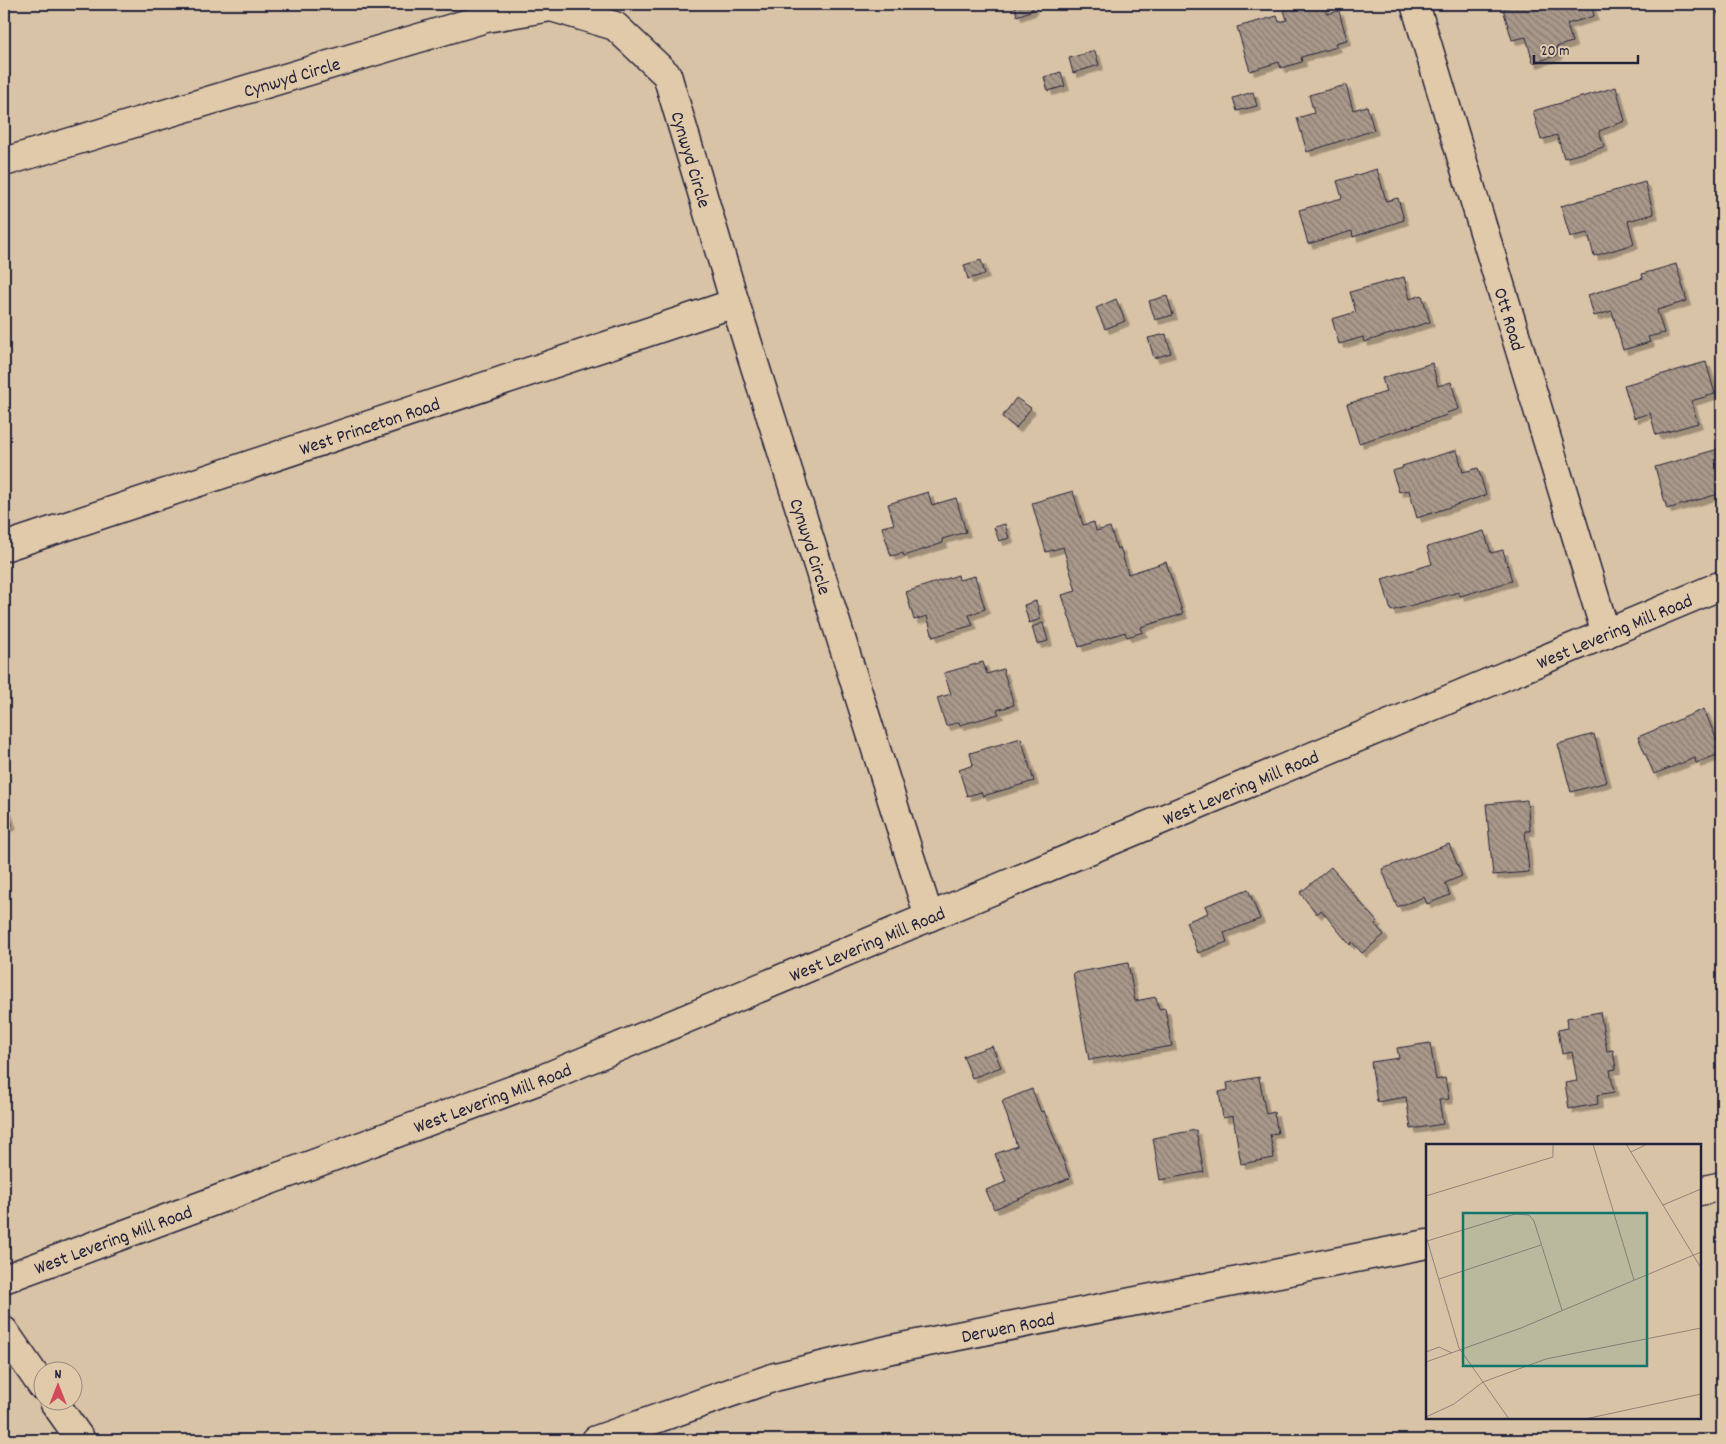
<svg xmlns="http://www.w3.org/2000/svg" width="1726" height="1444" viewBox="0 0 1726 1444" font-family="Dekko,sans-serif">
<defs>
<pattern id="building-back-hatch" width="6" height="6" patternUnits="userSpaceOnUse" patternTransform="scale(1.25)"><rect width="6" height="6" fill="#a9988a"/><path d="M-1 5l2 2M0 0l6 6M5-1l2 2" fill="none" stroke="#897c72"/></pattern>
<filter id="shadow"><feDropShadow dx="4.5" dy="4.5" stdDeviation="0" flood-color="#0004"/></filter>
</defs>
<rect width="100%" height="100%" fill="#d9c3a6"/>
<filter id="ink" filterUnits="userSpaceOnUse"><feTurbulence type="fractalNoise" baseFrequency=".02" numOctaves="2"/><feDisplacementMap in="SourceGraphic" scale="10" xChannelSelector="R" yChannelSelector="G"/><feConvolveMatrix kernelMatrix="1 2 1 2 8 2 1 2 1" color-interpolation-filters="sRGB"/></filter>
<g filter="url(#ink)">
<!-- building -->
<path fill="url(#building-back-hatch)" stroke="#22223b" filter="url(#shadow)" d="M1014,4H1031L1033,10L1017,16Z
M1282,4H1324L1327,14L1339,11L1347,40L1335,43L1337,47L1301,57L1302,62L1281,68L1279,62L1250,71L1237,27L1277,16L1279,22L1287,20Z
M1516,4H1591L1594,16L1567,24L1572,42L1556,47L1558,55L1533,63L1526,37L1512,40L1503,9Z
M1722,7V22L1716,10Z
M1095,51L1099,65L1073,73L1069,58Z
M1061,72L1065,86L1048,91L1044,77Z
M1346,85L1353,110L1367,106L1374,130L1307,152L1297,118L1314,113L1309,95Z
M1616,87L1625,121L1599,131L1604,147L1564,158L1557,135L1541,140L1533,111Z
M1253,92L1257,106L1237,111L1233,98Z
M1377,169L1386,201L1398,198L1404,220L1353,237L1352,231L1308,244L1299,210L1342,198L1337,181Z
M1645,182L1654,214L1628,221L1634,244L1594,256L1588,233L1570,237L1561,206Z
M981,260L985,274L968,279L964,265Z
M1676,264L1687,301L1657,310L1664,333L1648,337L1650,342L1623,350L1612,311L1594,316L1588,295L1643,278L1642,274Z
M1404,277L1410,299L1422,295L1430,322L1364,342L1363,337L1339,344L1332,319L1356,312L1350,292Z
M1167,296L1173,315L1155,320L1149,301Z
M1116,299L1125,321L1105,329L1096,308Z
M1166,334L1171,353L1154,358L1148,338Z
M1706,362L1715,394L1691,401L1698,423L1656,435L1650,413L1634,418L1624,385Z
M1432,363L1438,386L1451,382L1459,409L1446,413L1447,415L1359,443L1347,404L1386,392L1382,378Z
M1016,398L1031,408L1016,428L1002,417Z
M1722,448V493L1667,509L1655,467Z
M1457,450L1463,472L1478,468L1486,495L1417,518L1409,490L1399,492L1392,471L1403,468L1402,466Z
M1073,491L1083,525L1094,522L1096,531L1110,527L1117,549L1120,547L1128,574L1166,562L1183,614L1141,627L1143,632L1127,637L1125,632L1079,647L1062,595L1076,591L1063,547L1046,552L1032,503Z
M928,492L932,505L956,498L966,532L942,539L943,543L904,556L903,553L891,556L882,527L894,524L888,504Z
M1005,524L1009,538L999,541L994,527Z
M1484,531L1491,553L1503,550L1512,581L1460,596L1459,592L1391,611L1382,579L1432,564L1427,547Z
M958,575L959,580L975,576L985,609L969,615L973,625L933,637L927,616L914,620L906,592Z
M1036,601L1041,619L1029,623L1024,605Z
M1043,623L1048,641L1037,644L1032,627Z
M983,662L987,674L1003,669L1014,705L997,710L999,714L960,725L959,722L946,726L937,698L951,694L944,673Z
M1704,709L1722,753L1696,763L1695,758L1654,774L1638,737Z
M1594,734L1607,782L1571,792L1558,744Z
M1021,738L1034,781L983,796L981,792L967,796L959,770L973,765L970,753Z
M4,800L12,825L4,828Z
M1527,800L1530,831H1525L1529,872L1493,875L1486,804Z
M1449,844L1462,876L1445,883L1450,895L1427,904L1424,897L1397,907L1382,869Z
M1331,867L1377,922L1375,924L1384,935L1362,953L1352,942L1350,945L1321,910L1317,914L1300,893Z
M1248,889L1260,919L1224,933L1227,942L1198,953L1186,922L1208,913L1205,906Z
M1128,963L1135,1001L1156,997L1159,1009L1165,1008L1172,1046L1089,1060L1073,973Z
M1600,1012L1607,1051L1613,1050L1616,1069L1610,1070L1614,1092L1597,1095L1598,1104L1569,1109L1565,1083L1577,1081L1572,1052L1562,1054L1558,1030L1568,1028L1567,1018Z
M1722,1018V1045L1718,1019Z
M1430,1043L1436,1080L1445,1078L1449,1099L1439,1100L1443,1124L1411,1129L1406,1097L1377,1102L1371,1062L1399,1058L1397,1048Z
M992,1046L1001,1067L972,1078L963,1056Z
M1259,1077L1266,1114L1274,1112L1278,1133L1270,1134L1274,1158L1241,1164L1233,1116L1223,1118L1219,1092L1228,1090L1227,1083Z
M1032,1089L1041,1112L1044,1111L1070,1178L994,1209L986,1190L1006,1182L995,1154L1017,1146L1002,1101Z
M1196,1130L1204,1172L1160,1180L1153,1138Z"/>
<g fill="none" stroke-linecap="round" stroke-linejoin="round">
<defs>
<g id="street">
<path id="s1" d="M1415,4L1606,634"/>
<path id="s2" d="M4,162L486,18L551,7L615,26L667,75L735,303L929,917"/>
<path id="s3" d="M4,547L735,303"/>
<path d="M1700,1191L1722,1186"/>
<path d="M4,1331L42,1386"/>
<path d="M54,1402L81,1440"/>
<path id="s4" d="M596,1440L775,1377L892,1349L1427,1244"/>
</g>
<g id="secondary">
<path id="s5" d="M4,1279L542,1079L1722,585"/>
</g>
</defs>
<!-- street casing -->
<use href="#street" stroke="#22223b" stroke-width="31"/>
<!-- secondary casing -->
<use href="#secondary" stroke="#22223b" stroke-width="31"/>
<!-- street -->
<use href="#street" stroke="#e1caaa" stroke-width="28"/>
<!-- secondary -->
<use href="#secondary" stroke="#e1caaa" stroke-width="28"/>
</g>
</g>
<g text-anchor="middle" stroke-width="5" stroke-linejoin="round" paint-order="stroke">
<!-- street labels -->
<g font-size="19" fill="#22223b" stroke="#e1caaa">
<text dy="7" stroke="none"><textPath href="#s2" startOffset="300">Cynwyd Circle</textPath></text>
<text dy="7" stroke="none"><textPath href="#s2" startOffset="795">Cynwyd Circle</textPath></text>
<text dy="7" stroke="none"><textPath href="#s1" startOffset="329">Ott Road</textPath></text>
<text dy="7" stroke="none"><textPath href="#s3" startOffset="385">West Princeton Road</textPath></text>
<text dy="7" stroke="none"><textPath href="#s2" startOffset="1200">Cynwyd Circle</textPath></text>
<text dy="7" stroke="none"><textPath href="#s5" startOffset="1736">West Levering Mill Road</textPath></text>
<text dy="7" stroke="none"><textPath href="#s5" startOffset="1331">West Levering Mill Road</textPath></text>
<text dy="7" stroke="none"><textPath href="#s5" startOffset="926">West Levering Mill Road</textPath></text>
<text dy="7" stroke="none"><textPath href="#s5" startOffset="521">West Levering Mill Road</textPath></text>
<text dy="7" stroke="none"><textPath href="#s5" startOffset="116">West Levering Mill Road</textPath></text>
<text dy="7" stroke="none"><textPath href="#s4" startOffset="428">Derwen Road</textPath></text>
</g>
</g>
<!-- overview -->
<g transform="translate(1426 1144)">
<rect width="275" height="275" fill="#d9c3a6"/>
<path fill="none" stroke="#90837b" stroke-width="1" d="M167,0L208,136M200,0L275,124M205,8L221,0M0,52L127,13V0M237,61L275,45M0,92L33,204L83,275M1,97L89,70L103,71L108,77L136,166M13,135L115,101M0,208L13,203L26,209M0,218L95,184L275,108M0,273L28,260L57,238L120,215L275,184M159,275L275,250"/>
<path fill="#0f766e" fill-opacity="0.15" stroke="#0f766e" stroke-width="2.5" d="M37,69H221V222H37Z"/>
<rect width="275" height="275" fill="none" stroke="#22223b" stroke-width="2.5"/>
</g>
<!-- margin -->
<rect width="1726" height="1444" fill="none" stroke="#e1caaa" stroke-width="20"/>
<rect x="10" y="10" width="1706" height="1424" fill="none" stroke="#22223b" stroke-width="2" filter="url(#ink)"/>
<!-- north arrow -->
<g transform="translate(58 1386)"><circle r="24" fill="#e1caaa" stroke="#95877e"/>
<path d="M0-4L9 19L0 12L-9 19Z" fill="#d1495b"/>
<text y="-8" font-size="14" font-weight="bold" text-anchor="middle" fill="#22223b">N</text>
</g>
<!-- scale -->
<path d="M1534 55v8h104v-8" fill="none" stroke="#22223b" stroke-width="2.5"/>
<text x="1541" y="55" font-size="15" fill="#22223b" stroke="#e1caaa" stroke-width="4" paint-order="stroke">20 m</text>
</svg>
